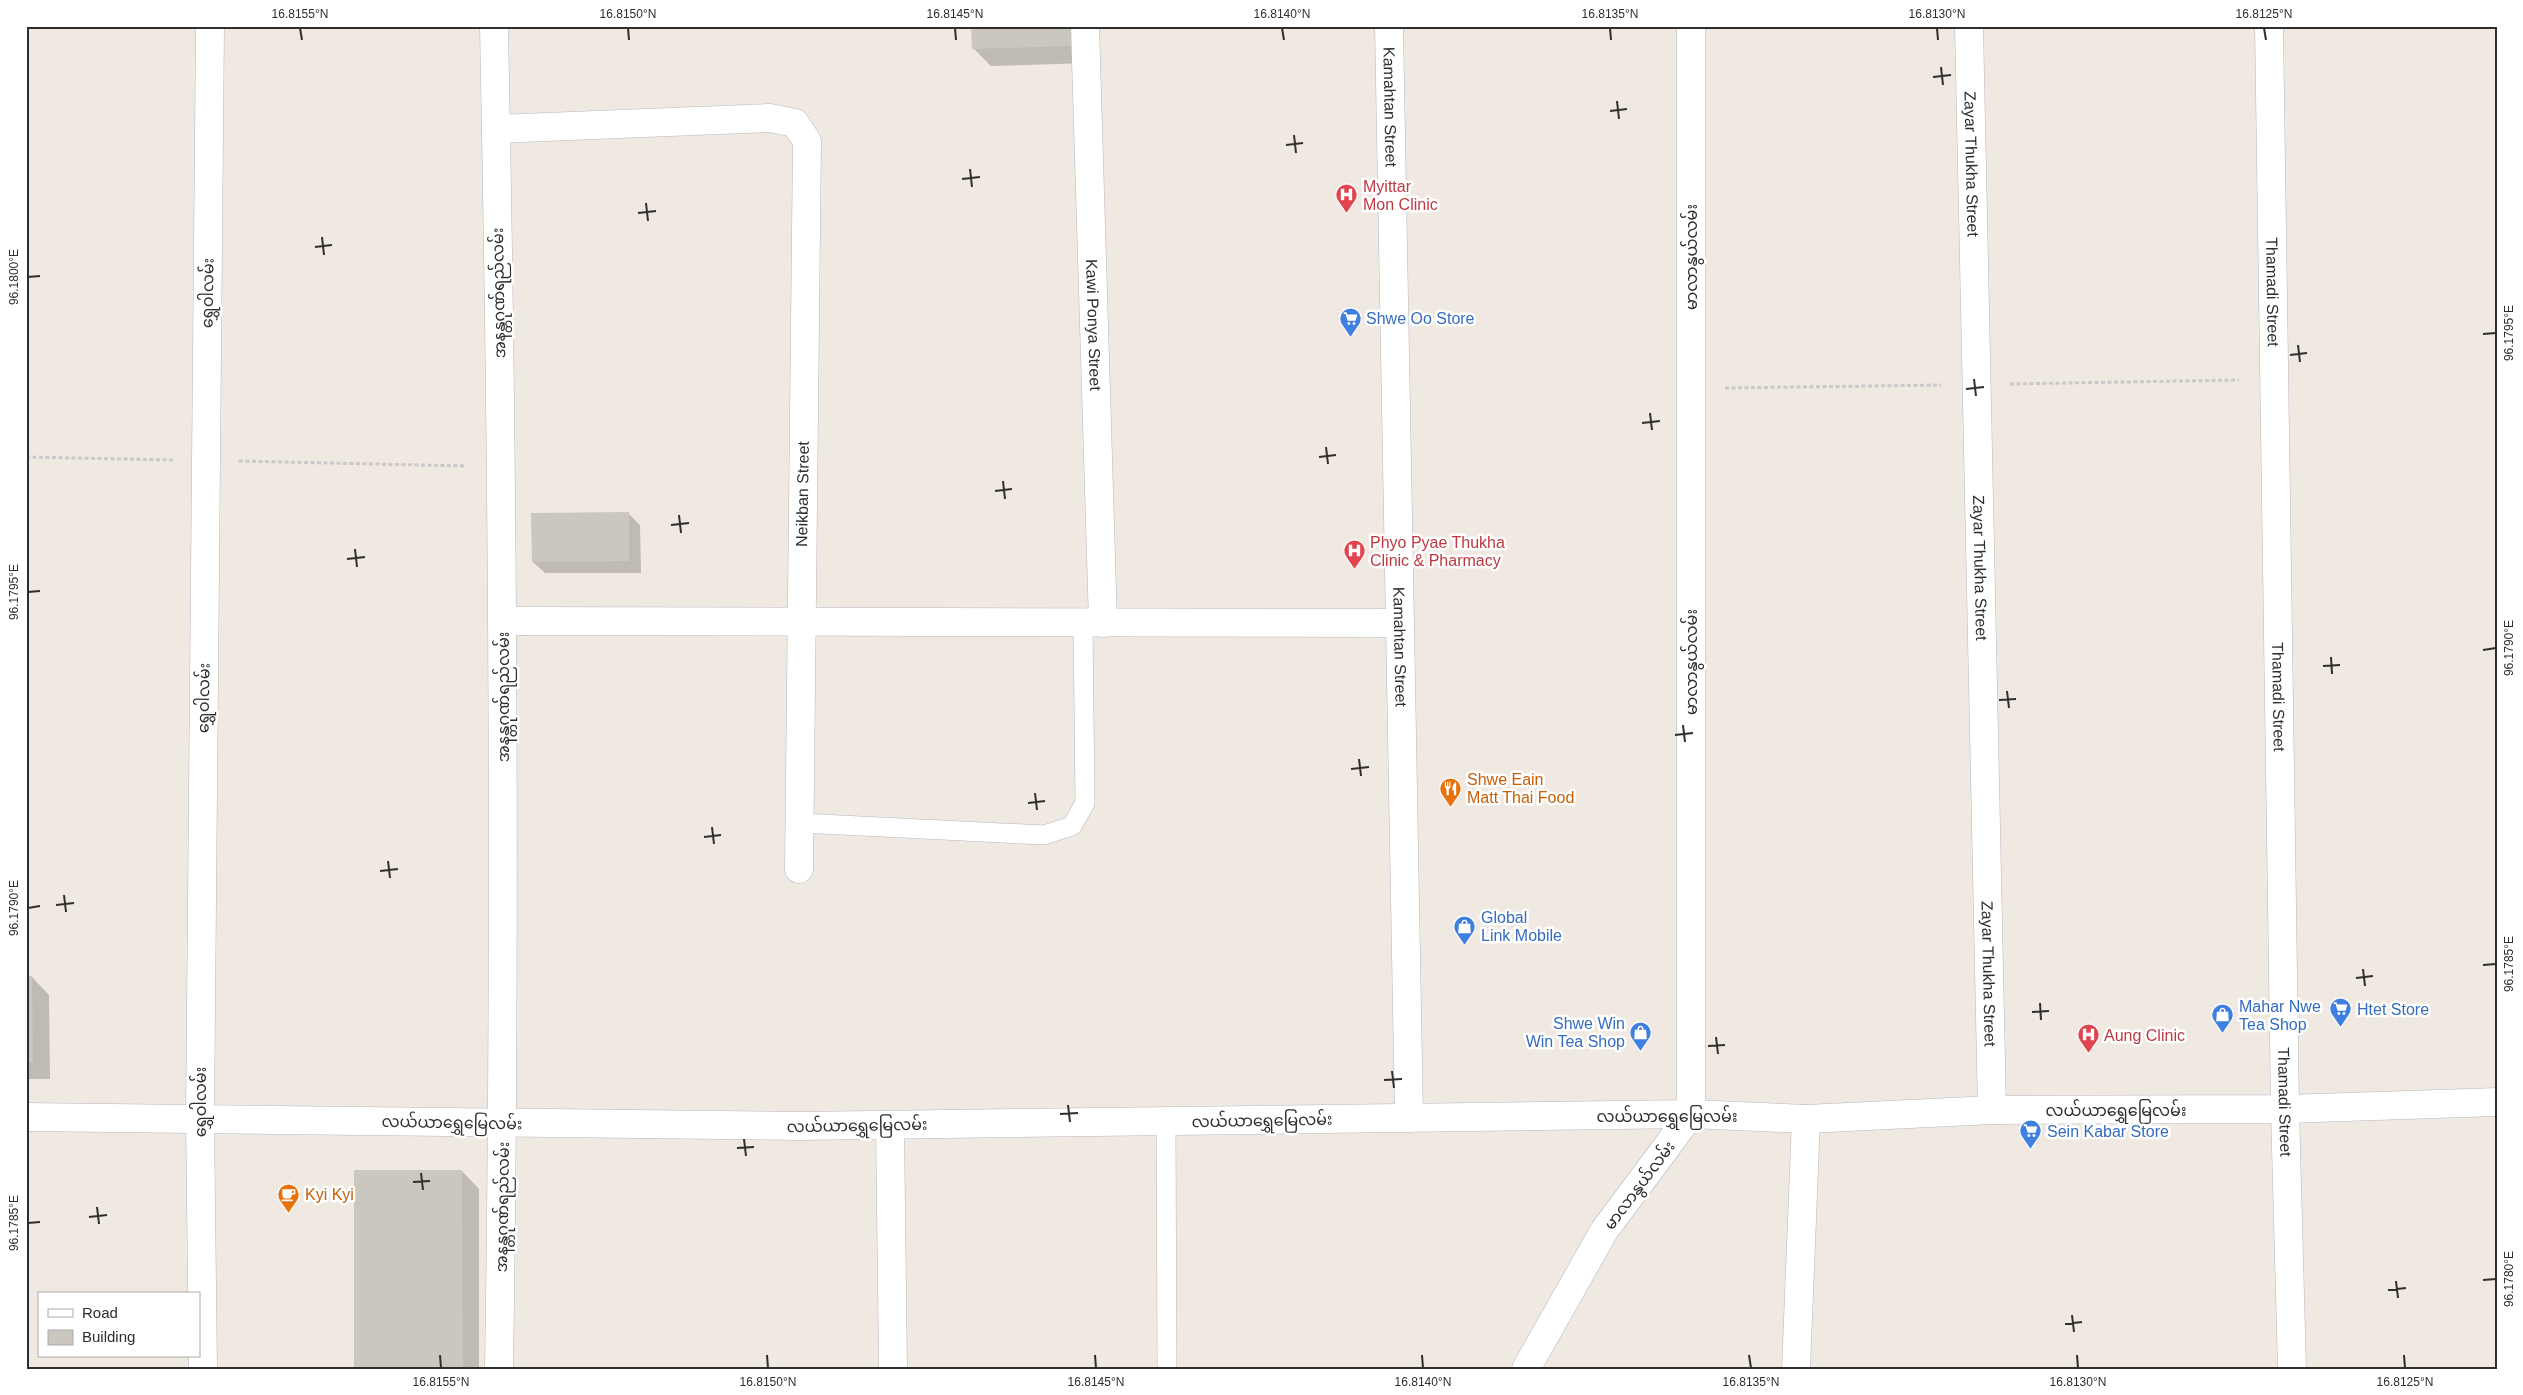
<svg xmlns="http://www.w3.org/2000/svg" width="2523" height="1395" viewBox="0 0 2523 1395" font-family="Arial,'Noto Sans Myanmar',sans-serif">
<rect width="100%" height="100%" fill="#efe9e1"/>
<!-- shadow -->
<path fill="#0003" d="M973,26H1087L1089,63L991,66L974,49Z
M628,513L640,525L641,573H545L533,562Z
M26,977H32L49,995L50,1079H26Z
M462,1171L479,1189V1369H355Z"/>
<!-- building -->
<path fill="#cbc7bf" d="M971,26H1071V46L972,49Z
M629,512V561L532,562L531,513Z
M26,976H32L33,1062H26Z
M354,1170H462L463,1369H354Z"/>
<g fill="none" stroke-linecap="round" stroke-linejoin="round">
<defs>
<path id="lane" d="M800,823L1044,835L1072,826L1085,803L1083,623
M1166,1121L1167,1369"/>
<g id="street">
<path d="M494,26C503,474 506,921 499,1369"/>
<path id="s1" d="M1085,26L1103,623"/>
<path id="s2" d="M1389,26L1409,1118"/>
<path id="s3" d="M1969,26L1992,1110"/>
<path id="s4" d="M2269,26L2285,1109L2292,1369"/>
<path d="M496,129L770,118L795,123L807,141L799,869"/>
<path d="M503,621L1400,623"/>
<path d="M26,1117L799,1126L1691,1114L1806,1119L1992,1110L2285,1109L2497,1102"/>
<path d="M890,1125L893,1369"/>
<path d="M203,1369L200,1119L210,26"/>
<path d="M1526,1369L1604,1231L1691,1114V26"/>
<path d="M1796,1369L1806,1119"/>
</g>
</defs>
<!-- lane casing -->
<use href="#lane" stroke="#b4b7c1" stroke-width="20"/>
<!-- street casing -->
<use href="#street" stroke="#b4b7c1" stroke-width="29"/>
<!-- path -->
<path stroke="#c9c9c9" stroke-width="3" stroke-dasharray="4 2.5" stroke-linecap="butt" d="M2010,384L2239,380
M1725,388L1941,385
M26,457L173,460
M239,461L466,466"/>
<!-- lane -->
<use href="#lane" stroke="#fff" stroke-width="19"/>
<!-- street -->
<use href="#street" stroke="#fff" stroke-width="28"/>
</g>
<!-- ticks -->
<path fill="none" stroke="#2e2e2e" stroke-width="2" d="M300,28L302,40M628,28L629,40M955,28L956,40M1282,28L1284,40M1610,28L1611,40M1937,28L1938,40M2264,28L2266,40M1941,67L1943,85M1933,77L1951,75M1617,101L1619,119M1610,111L1627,109M1294,135L1296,153M1286,145L1303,143M970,169L972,187M962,179L980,177M646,203L648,221M638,213L656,211M322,237L324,255M315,247L332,245M28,277L40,276M2483,334L2496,333M2298,345L2300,362M2290,355L2307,353M1974,379L1976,396M1966,389L1984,387M1650,413L1652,430M1642,423L1660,421M1326,447L1328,464M1319,457L1336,455M1003,481L1005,499M995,491L1012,489M679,515L681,533M671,525L689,523M355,549L357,567M347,559L365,557M28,592L40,591M2483,650L2496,648M2331,657L2332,674M2323,666L2340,665M2007,691L2009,708M1999,700L2016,699M1683,725L1685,742M1675,735L1693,733M1359,759L1361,776M1351,769L1369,767M1035,793L1037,810M1028,803L1045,801M712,827L714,844M704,837L721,835M388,861L390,878M380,871L398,869M64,895L66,912M56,905L74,903M28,908L40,906M2483,965L2496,964M2363,969L2365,986M2356,978L2373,976M2040,1003L2041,1020M2032,1012L2049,1011M1716,1037L1718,1054M1708,1046L1725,1045M1392,1071L1394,1088M1384,1080L1402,1079M1068,1105L1070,1122M1060,1114L1078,1113M744,1139L746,1156M737,1148L754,1147M421,1173L423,1190M413,1182L430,1181M97,1207L99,1224M89,1217L107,1215M28,1223L40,1222M2483,1280L2496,1279M2396,1281L2398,1298M2388,1290L2406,1288M2072,1315L2074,1332M2065,1324L2082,1322M440,1355L441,1368M767,1355L768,1368M1095,1355L1096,1368M1422,1355L1423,1368M1749,1355L1751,1368M2077,1355L2078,1368M2404,1355L2405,1368"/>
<!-- icons -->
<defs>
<symbol id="hospital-pin" viewBox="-11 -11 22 30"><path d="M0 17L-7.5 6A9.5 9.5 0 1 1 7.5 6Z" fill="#e0444e" stroke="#fff"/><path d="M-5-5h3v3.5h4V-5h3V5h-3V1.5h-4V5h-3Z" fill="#fff"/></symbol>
<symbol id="supermarket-pin" viewBox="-11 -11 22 30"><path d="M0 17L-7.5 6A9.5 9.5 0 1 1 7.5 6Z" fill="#3f7fe0" stroke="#fff"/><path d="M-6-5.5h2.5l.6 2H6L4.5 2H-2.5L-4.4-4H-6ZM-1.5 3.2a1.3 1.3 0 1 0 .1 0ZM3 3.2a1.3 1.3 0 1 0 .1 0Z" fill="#fff"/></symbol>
<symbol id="restaurant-pin" viewBox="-11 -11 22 30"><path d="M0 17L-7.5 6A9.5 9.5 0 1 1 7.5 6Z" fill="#e8710a" stroke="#fff"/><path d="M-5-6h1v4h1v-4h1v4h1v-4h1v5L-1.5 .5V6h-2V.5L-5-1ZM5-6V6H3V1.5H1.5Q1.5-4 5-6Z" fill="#fff"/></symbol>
<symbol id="shop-pin" viewBox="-11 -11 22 30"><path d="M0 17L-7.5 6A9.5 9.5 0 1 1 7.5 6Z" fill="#3f7fe0" stroke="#fff"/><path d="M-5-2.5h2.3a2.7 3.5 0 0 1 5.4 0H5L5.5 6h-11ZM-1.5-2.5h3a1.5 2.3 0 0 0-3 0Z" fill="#fff"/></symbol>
<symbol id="cafe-pin" viewBox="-11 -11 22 30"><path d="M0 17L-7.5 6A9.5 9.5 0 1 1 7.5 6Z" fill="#e8710a" stroke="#fff"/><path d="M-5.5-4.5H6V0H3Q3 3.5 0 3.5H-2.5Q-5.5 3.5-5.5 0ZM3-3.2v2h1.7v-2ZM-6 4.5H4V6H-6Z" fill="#fff"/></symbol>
</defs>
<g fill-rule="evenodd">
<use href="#hospital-pin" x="1334" y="182" width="25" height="34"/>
<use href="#supermarket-pin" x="1338" y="306" width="25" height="34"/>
<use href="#hospital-pin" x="1342" y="538" width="25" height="34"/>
<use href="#restaurant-pin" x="1438" y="776" width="25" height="34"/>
<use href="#shop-pin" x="1452" y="914" width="25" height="34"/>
<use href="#supermarket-pin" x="2328" y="996" width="25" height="34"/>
<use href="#shop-pin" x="2210" y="1002" width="25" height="34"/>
<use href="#shop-pin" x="1628" y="1020" width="25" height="34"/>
<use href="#hospital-pin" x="2076" y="1022" width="25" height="34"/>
<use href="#supermarket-pin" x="2018" y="1118" width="25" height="34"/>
<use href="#cafe-pin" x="276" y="1182" width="25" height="34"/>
</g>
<g text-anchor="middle" stroke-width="5" stroke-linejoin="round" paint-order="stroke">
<!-- street labels -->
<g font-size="16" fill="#2e2e2e" stroke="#fff">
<text dy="6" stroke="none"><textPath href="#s2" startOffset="81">Kamahtan Street</textPath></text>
<text dy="6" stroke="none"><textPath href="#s3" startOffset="138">Zayar Thukha Street</textPath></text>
<text transform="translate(1691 257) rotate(-90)" y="6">မာလာနွယ်လမ်း</text>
<text transform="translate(207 293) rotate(-89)" y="6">ရွှေဝါလမ်း</text>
<text transform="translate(498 293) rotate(-91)" y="6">အနန္တဂုဏ်ရည်လမ်း</text>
<text dy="6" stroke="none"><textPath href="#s4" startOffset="266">Thamadi Street</textPath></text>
<text dy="6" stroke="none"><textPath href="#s1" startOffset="299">Kawi Ponya Street</textPath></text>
<text transform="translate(802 494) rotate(-89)" y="6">Neikban Street</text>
<text dy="6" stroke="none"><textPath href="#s3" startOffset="542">Zayar Thukha Street</textPath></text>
<text dy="6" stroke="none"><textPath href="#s2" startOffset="621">Kamahtan Street</textPath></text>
<text transform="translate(1691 662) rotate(-90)" y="6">မာလာနွယ်လမ်း</text>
<text transform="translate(503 697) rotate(-90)" y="6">အနန္တဂုဏ်ရည်လမ်း</text>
<text transform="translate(203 698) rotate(-89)" y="6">ရွှေဝါလမ်း</text>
<text dy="6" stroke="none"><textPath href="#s4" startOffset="671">Thamadi Street</textPath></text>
<text dy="6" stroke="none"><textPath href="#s3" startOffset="948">Zayar Thukha Street</textPath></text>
<text transform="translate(200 1102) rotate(-90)" y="6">ရွှေဝါလမ်း</text>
<text dy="6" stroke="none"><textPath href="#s4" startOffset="1076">Thamadi Street</textPath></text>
<text x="2116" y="1116">လယ်ယာရွှေမြေလမ်း</text>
<text x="1667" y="1122">လယ်ယာရွှေမြေလမ်း</text>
<text transform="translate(1262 1120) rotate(-1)" y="6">လယ်ယာရွှေမြေလမ်း</text>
<text transform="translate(452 1122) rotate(1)" y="6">လယ်ယာရွှေမြေလမ်း</text>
<text transform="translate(857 1125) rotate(-1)" y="6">လယ်ယာရွှေမြေလမ်း</text>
<text transform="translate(1639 1185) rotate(-53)" y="6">မာလာနွယ်လမ်း</text>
<text transform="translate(502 1207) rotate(-89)" y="6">အနန္တဂုဏ်ရည်လမ်း</text>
</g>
<!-- health labels -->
<g font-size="16" fill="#be3a42" stroke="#fff" text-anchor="start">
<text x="1363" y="192">Myittar<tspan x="1363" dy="18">Mon Clinic</tspan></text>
<text x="1370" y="548">Phyo Pyae Thukha<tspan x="1370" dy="18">Clinic &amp; Pharmacy</tspan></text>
<text x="2104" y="1041">Aung Clinic</text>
</g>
<!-- shop labels -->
<g font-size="16" fill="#366cbe" stroke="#fff" text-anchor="start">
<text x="1366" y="324">Shwe Oo Store</text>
<text x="1481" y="923">Global<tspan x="1481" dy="18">Link Mobile</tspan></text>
<text x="2239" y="1012">Mahar Nwe<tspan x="2239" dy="18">Tea Shop</tspan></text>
<text x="2357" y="1015">Htet Store</text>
<text x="1625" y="1029" text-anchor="end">Shwe Win<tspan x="1625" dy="18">Win Tea Shop</tspan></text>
<text x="2047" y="1137">Sein Kabar Store</text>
</g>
<!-- food labels -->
<g font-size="16" fill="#c56008" stroke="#fff" text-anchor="start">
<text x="1467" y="785">Shwe Eain<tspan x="1467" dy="18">Matt Thai Food</tspan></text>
<text x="305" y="1200">Kyi Kyi</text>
</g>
</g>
<!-- border -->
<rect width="2523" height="1395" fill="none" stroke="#ffffff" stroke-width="55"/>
<!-- legend -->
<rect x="38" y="1292" width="162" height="65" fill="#ffffff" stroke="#ababab"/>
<rect x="48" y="1309" width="25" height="8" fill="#ffffff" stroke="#ababab"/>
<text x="82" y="1318" font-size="15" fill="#2e2e2e">Road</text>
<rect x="48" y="1330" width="25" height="15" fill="#cbc7bf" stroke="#ababab"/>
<text x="82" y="1342" font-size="15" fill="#2e2e2e">Building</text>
<rect x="28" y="28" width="2468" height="1340" fill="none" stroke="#2e2e2e" stroke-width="2"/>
<g font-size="12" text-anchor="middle" fill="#2e2e2e">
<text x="300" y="18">16.8155°N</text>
<text x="628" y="18">16.8150°N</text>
<text x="955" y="18">16.8145°N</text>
<text x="1282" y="18">16.8140°N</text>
<text x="1610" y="18">16.8135°N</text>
<text x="1937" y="18">16.8130°N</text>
<text x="2264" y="18">16.8125°N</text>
<text transform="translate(14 277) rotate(-90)" y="4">96.1800°E</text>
<text transform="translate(2509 333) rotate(-90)" y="4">96.1795°E</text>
<text transform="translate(14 592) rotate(-90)" y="4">96.1795°E</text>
<text transform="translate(2509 648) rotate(-90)" y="4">96.1790°E</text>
<text transform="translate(14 908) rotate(-90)" y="4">96.1790°E</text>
<text transform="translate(2509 964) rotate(-90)" y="4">96.1785°E</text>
<text transform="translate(14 1223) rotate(-90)" y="4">96.1785°E</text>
<text transform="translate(2509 1279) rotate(-90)" y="4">96.1780°E</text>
<text x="441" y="1386">16.8155°N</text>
<text x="768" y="1386">16.8150°N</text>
<text x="1096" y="1386">16.8145°N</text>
<text x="1423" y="1386">16.8140°N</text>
<text x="1751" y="1386">16.8135°N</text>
<text x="2078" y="1386">16.8130°N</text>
<text x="2405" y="1386">16.8125°N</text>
</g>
</svg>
